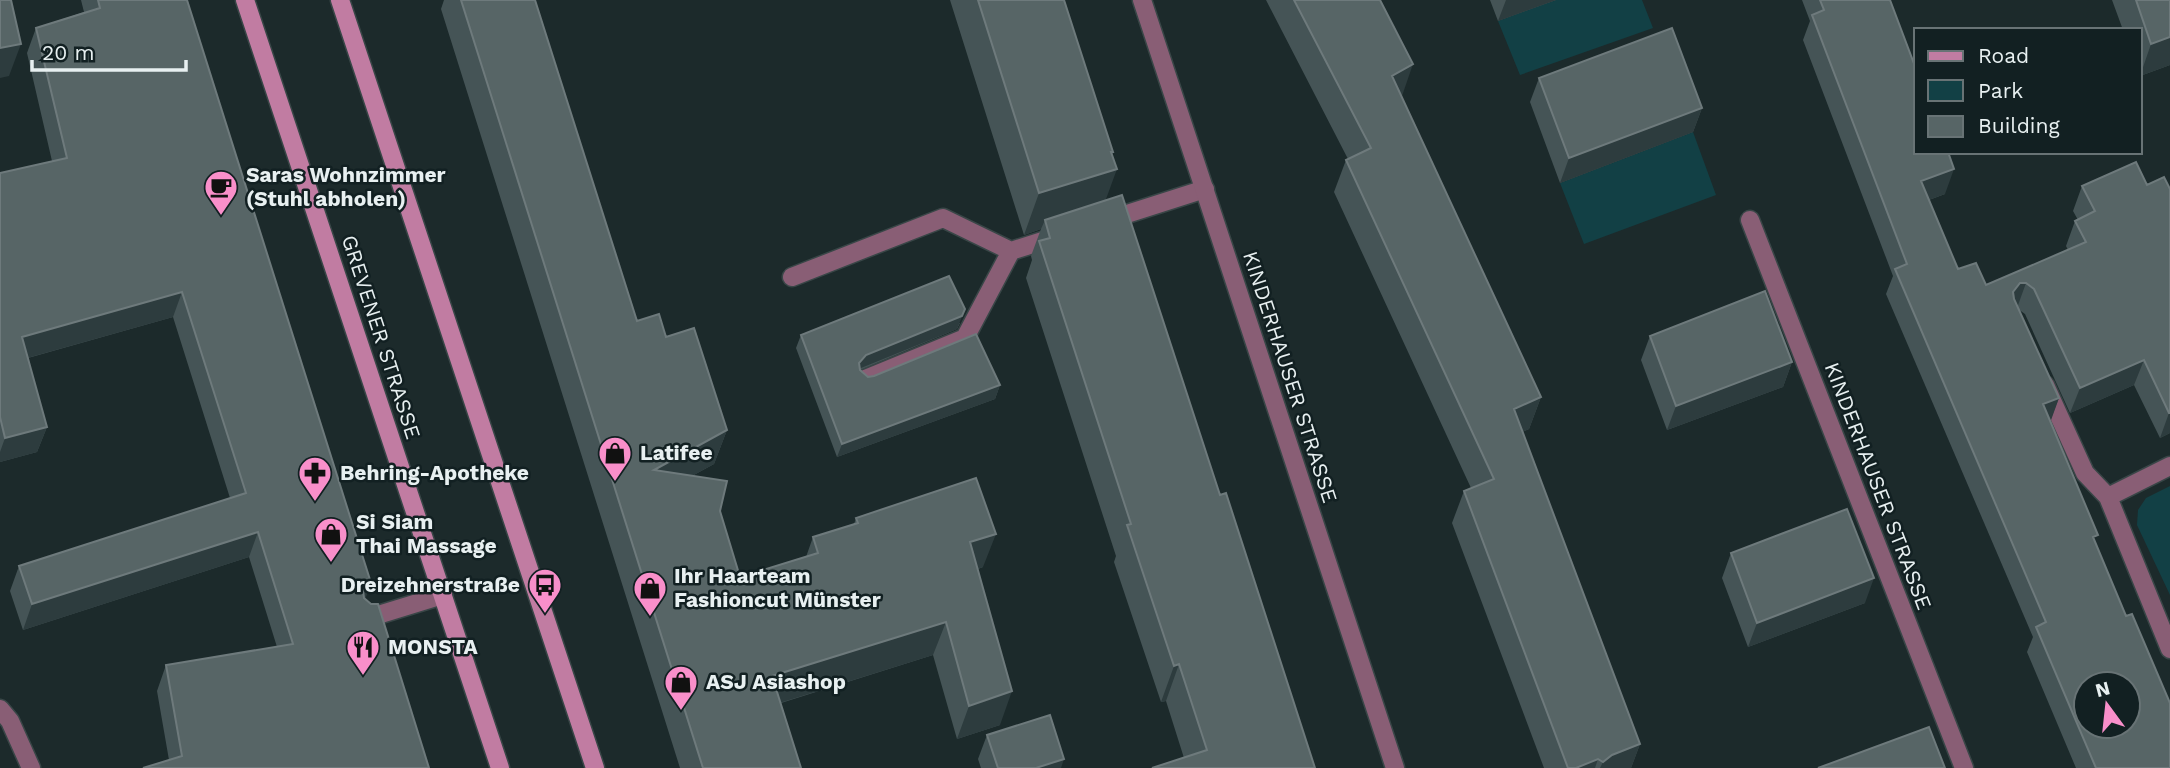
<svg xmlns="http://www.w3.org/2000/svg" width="2170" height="768" viewBox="0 0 2170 768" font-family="'Work Sans',sans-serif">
<rect width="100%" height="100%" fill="#1c2a2b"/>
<!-- green -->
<path fill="#124045" d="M1554,0H1642L1653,28L1520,75L1498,21Z
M1693,132L1716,195L1584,244L1560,183Z
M2170,486V595L2137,525L2138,510L2146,498Z"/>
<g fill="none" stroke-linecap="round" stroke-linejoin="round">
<defs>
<path id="lane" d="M1105,221L1205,189
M792,277L943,218L1011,251L1058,236
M865,379L965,338L1011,251
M365,619L443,595
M0,709L10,721L31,768"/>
<path id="street" d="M1142,0L1395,768
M1750,220L1964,768
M2045,385L2085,473L2108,497
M2170,466L2108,497L2170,649"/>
<path id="secondary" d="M245,0L500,768
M340,0L595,768"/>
</defs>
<!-- lane casing -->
<use href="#lane" stroke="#394647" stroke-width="21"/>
<!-- street casing -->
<use href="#street" stroke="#394647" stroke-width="21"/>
<!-- secondary casing -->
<use href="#secondary" stroke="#394647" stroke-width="21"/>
<!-- lane -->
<use href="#lane" stroke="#895e75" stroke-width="18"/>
<!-- street -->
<use href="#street" stroke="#895e75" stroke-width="18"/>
<!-- secondary -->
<use href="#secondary" stroke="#c17ca2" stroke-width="18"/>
</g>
<!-- wall -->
<path fill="#455456" d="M81,0H187L365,599L429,768L169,760L157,691L166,665L277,647L249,557L23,630L10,591L19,566L230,498L173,317L28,358L47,427L37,452L0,462V173L52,161L27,53L36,28L84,12Z
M444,0H535L637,321L666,337L727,430L714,464L692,476L720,511L740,577L806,557L813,537L854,524L856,518L983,567L978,569L1000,725L957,739L933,655L781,703L801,768H680L441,9Z
M950,0H1064L1113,152L1105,200L1220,495L1315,768L1184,758L1166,701L1161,702L1114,562L1116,556L1026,278L1032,260L1031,256L1041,229L1024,235Z
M1266,0H1380L1401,96L1541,397L1529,429L1522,432L1640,744L1631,768H1544L1452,523L1464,491L1471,488L1334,192L1346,160L1348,159Z
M1490,0H1556L1498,21Z
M1802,0H1890L1945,194L1929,200L1958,269L1986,285L2068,250L2066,246L2075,221L2078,220L2073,211L2082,186L2147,185L2170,189V433L2160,438L2134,385L2070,413L2025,314L2018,309L2059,398L2050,421L2095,543L2170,768H2076L2027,652L2033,637L1886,294L1893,276L1803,40L1810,21Z
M2112,0H2170V65L2140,76V30H2123Z
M1539,78L1702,108L1693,132L1560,183L1530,102Z
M960,323L957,329L860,370L868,377L1000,385L995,399L837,457L796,348L801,335Z
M1650,336L1792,362L1783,387L1667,430L1641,360Z
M1731,553L1865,603L1748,647L1722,578Z
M987,735L1061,768H981L978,759Z"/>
<!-- shaded-wall -->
<path fill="#2d3c3e" d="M1506,0H1556L1498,21Z
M2170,37V65L2140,76L2151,44Z
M21,44L9,76L0,78V48Z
M1413,64L1402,96L1392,76Z
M1702,108L1693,132L1560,183L1569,158Z
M1113,152L1105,172L1117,169L1102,210L1045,220L1041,229L1024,235L1039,193Z
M1954,169L1945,194L1912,206L1921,181Z
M2020,283H2026L2017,308H2011L2013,292Z
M182,292L173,317L13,362L22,337Z
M965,309L957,329L861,368L854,377L859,363L866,355Z
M2144,360L2134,385L2070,413L2080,388Z
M1792,362L1783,387L1667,430L1676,406Z
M1000,385L995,399L837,457L842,444Z
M1541,397L1529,429L1502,441L1514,409Z
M2059,398L2050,423L2043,404Z
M2169,413H2170V433L2160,438Z
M47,427L37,452L0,462V452L5,438Z
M727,430L714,464L642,503L654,470Z
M258,532L249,557L23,630L32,604Z
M996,534L983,567L958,576L970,542Z
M1874,578L1865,603L1748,647L1757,623Z
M371,583L362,608L363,590Z
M946,622L933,655L760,709L772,676Z
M1179,664L1166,701L1161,702L1174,666Z
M1012,691L1000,725L957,739L969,706Z
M1640,744L1631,768H1600L1603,762L1612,755Z
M1064,759L1061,768H1036Z
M1598,759L1595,768H1576Z"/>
<!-- building -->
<path fill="#576566" stroke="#6e7a7c" stroke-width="2" fill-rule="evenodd" d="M0,0H11L21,44L0,48Z
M98,0H187L371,583L363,590L364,598L371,604H378L429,768H143L182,756L166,665L293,644L258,532L32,604L19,566L246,493L182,292L22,337L47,427L5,438L0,417V173L67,158L36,28L100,8Z
M461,0H535L637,321L659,314L666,337L694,328L727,430L654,470L727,481L720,511L740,577L818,553L813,537L858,523L856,518L976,478L996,534L970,542L1012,691L969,706L946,622L772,676L801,768H703Z
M978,0H1064L1113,152H1111L1117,169L1039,193Z
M1294,0H1380L1413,64L1392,76L1541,397L1514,409L1640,744L1612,755L1603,762L1598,759L1576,768H1568L1464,491L1494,479L1346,160L1371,148Z
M1820,0H1890L1916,69V152H1948L1954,169L1921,181L1958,269L1976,263L1986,285L2086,242L2075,221L2095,211L2082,186L2136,162L2147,185L2164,177L2170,189V413H2169L2144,360L2080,388L2034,289L2026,283H2020L2013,292L2014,299L2059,398L2043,404L2098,535L2093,537L2126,616L2132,614L2170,703V768H2096L2036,627L2046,622L1895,269L1907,264L1812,15L1824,10ZM2086,684H2128V726H2086Z
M2136,0H2170V37L2151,44Z
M1672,28L1702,108L1569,158L1539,78Z
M1122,195L1220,495L1226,493L1315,768H1152L1207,750L1179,664L1174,666L1127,525L1131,524L1039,241L1050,238L1045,220Z
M949,276L965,309L962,316L866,355L859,363L860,370L868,377L874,376L976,334L1000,385L842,444L801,335Z
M1765,291L1792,362L1676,406L1650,336Z
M1847,509L1874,578L1757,623L1731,553Z
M1050,715L1064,759L1036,768H998L987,735Z
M1929,727L1945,768H1818Z"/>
<!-- icons -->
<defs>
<symbol id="cafe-pin" viewBox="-11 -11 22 30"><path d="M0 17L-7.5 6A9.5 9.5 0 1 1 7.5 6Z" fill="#f98fca" stroke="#122022"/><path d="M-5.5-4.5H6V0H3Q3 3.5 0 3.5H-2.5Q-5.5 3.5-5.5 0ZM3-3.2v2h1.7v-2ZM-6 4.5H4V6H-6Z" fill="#111"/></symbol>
<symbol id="shop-pin" viewBox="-11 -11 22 30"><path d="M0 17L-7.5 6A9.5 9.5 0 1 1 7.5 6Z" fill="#f98fca" stroke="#122022"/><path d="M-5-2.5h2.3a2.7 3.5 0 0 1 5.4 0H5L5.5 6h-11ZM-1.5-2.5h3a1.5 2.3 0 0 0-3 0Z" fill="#111"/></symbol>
<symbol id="pharmacy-pin" viewBox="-11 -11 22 30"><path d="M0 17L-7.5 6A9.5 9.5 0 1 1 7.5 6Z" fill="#f98fca" stroke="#122022"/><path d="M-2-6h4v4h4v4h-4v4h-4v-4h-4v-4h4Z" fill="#111"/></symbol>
<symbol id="bus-pin" viewBox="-11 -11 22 30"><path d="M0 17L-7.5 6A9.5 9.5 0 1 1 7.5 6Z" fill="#f98fca" stroke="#122022"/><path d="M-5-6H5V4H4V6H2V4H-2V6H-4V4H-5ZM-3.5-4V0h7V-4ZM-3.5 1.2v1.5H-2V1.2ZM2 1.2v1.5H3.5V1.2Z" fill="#111"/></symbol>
<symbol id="restaurant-pin" viewBox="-11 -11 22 30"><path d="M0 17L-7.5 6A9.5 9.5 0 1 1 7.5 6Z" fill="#f98fca" stroke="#122022"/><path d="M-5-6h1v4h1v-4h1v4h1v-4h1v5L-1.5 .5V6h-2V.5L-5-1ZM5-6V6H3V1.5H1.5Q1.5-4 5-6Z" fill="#111"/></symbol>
</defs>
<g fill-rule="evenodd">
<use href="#cafe-pin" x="202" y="168" width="38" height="52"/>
<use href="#shop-pin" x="596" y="434" width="38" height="52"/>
<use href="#pharmacy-pin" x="296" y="454" width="38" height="52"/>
<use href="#shop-pin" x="312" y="515" width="38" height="52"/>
<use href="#bus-pin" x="526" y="566" width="38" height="52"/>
<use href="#shop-pin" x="631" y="569" width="38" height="52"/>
<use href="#restaurant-pin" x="344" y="628" width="38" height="52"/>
<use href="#shop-pin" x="662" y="663" width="38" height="52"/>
</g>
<g text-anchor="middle" stroke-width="5" stroke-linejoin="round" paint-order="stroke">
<!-- poi labels -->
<g font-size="21" font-weight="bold" fill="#e8f0f1" stroke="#122022" text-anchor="start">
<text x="246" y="182">Saras Wohnzimmer<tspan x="246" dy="24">(Stuhl abholen)</tspan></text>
<text x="640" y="460">Latifee</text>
<text x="340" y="480">Behring-Apotheke</text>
<text x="356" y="529">Si Siam<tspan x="356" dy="24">Thai Massage</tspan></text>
<text x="674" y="583">Ihr Haarteam<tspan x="674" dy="24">Fashioncut Münster</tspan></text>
<text x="520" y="592" text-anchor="end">Dreizehnerstraße</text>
<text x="388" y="654">MONSTA</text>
<text x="706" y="689">ASJ Asiashop</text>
</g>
<!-- street labels -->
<g font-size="21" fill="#e8f0f1" stroke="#122022">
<text transform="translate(381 337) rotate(72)" y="7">GREVENER STRASSE</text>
<text transform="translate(1290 377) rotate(72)" y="7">KINDERHAUSER STRASSE</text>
<text transform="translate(1878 486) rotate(69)" y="7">KINDERHAUSER STRASSE</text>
</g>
</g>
<!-- legend -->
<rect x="1914" y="28" width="228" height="126" fill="#122022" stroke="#687375" stroke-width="2"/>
<rect x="1928" y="51" width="35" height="10" fill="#c17ca2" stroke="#687375" stroke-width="2"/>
<text x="1978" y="63" font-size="21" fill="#e8f0f1">Road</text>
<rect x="1928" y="80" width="35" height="21" fill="#124045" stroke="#687375" stroke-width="2"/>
<text x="1978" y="98" font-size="21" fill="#e8f0f1">Park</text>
<rect x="1928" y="116" width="35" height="21" fill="#576566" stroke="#687375" stroke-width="2"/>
<text x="1978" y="133" font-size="21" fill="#e8f0f1">Building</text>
<!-- north arrow -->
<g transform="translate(2107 705) rotate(345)"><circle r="33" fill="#122022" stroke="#687375" stroke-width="2"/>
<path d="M0-5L12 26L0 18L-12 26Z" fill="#f98fca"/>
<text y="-10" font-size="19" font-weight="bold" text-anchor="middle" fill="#e8f0f1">N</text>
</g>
<!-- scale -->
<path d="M32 60v10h154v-10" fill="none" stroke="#e8f0f1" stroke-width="3.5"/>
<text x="42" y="60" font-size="21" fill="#e8f0f1" stroke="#122022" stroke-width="5" paint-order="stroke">20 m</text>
</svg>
